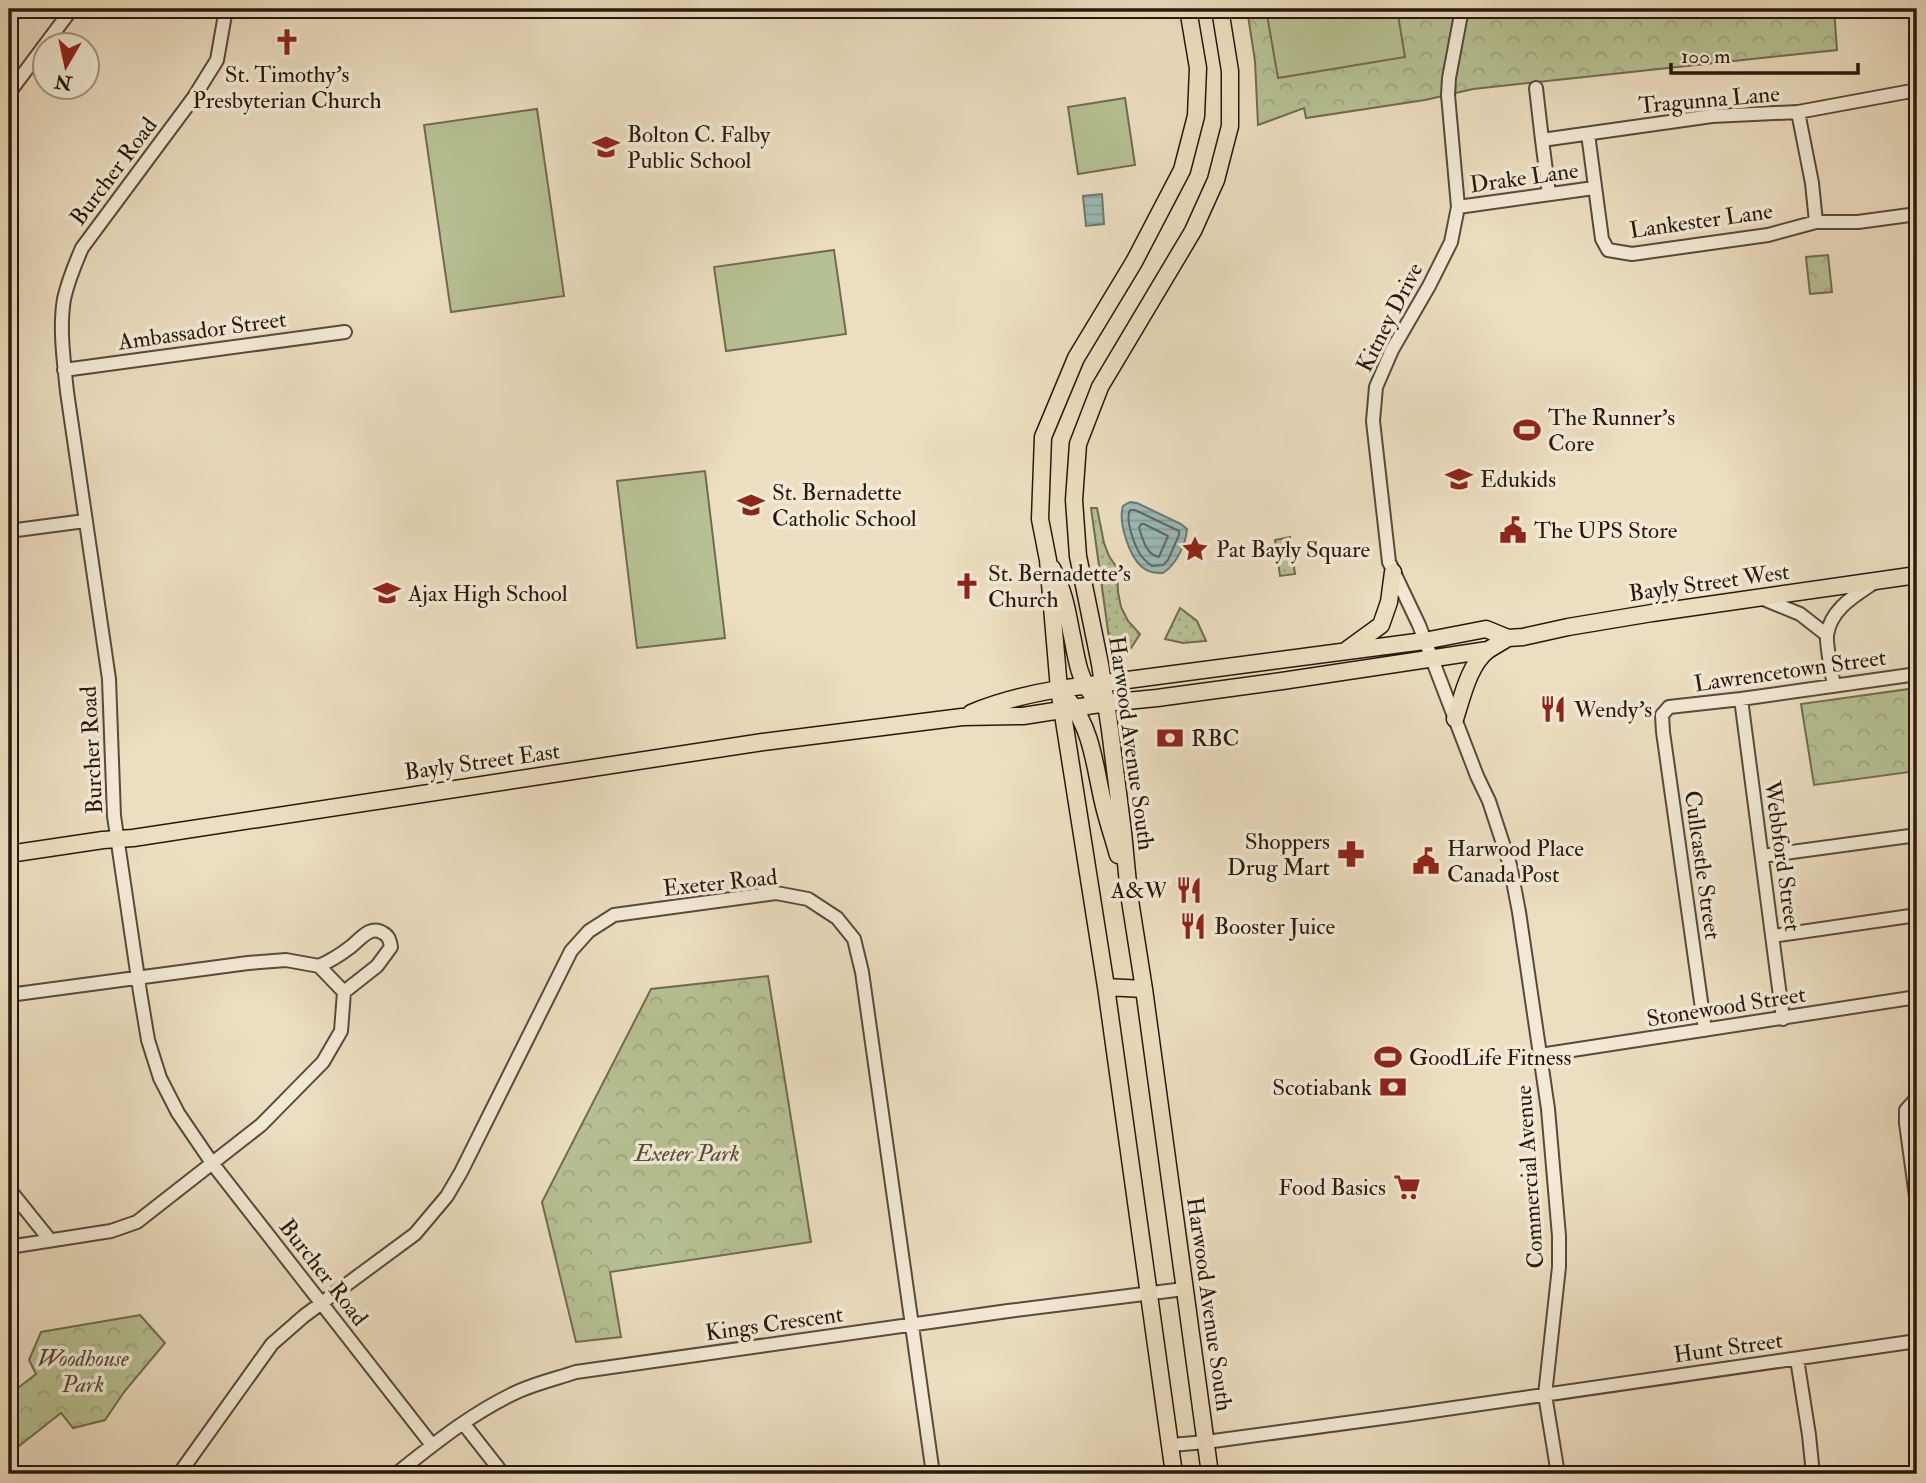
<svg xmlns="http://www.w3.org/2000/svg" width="1926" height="1483" viewBox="0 0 1926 1483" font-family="'IM FELL Double Pica',serif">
<defs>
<pattern id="grass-dots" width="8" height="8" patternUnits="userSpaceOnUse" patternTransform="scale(1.75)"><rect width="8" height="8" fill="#b6c193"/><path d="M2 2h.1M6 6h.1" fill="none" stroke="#9ca57e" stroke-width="1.8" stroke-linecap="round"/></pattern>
<pattern id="park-crowns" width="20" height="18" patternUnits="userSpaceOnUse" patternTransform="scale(1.75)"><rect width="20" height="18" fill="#b6c193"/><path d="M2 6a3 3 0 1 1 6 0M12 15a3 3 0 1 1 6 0" fill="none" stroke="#9ca57e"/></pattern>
<pattern id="water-rules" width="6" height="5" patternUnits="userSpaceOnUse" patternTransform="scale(1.75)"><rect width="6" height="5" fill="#99bbb7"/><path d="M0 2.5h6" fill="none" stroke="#84a09c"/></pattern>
</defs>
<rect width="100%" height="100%" fill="#ecdec0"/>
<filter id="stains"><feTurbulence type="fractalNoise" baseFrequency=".00286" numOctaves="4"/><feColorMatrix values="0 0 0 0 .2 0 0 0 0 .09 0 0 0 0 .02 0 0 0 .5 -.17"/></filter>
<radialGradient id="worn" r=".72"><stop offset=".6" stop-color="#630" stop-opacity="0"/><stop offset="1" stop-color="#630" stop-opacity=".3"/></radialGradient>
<!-- grass -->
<path fill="url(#grass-dots)" stroke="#706c51" stroke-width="2" d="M1091,508H1097L1104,543L1109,556L1117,568L1118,592L1121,607L1128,621L1140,634L1131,648L1109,638Z
M1290,537L1295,574L1280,576L1275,540Z
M1180,608L1197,621L1206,641L1183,643L1165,639Z"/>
<!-- park -->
<path fill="url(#park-crowns)" stroke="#706c51" stroke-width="2" d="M1247,9H1834L1837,50L1473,89L1425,100L1306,118L1304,108L1258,125L1255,61Z
M1828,255L1832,292L1810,294L1806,257Z
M1909,689L1917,751V771L1814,785L1801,704Z
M768,976L811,1242L610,1272L621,1337L576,1342L542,1202L651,989Z
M140,1315L165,1343L124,1392L105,1420L73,1428L61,1413L9,1454V1395L36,1374L29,1360L41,1332Z"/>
<!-- pitch -->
<path fill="#b6c193" stroke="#706c51" stroke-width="2" d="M1266,9H1397L1405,57L1278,78Z
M1125,98L1135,165L1078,174L1068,107Z
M537,109L564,296L451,312L424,125Z
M834,250L846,334L726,351L714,267Z
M705,471L725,638L637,648L617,481Z"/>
<!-- water -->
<path fill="url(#water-rules)" stroke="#6c7974" stroke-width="2" d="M1102,194L1104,224L1086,226L1083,196Z
M1130,502L1137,503L1181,524L1187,529C1186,544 1176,565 1163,573C1155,573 1149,573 1142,567C1129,556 1118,522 1123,506Z"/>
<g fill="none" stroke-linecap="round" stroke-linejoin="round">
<!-- shore -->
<path stroke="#616963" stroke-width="2" d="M1130,510H1135L1179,531V535L1168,560L1163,565L1152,566C1148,563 1143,559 1140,554C1134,544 1125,520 1130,510Z
M1141,524H1144L1168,536L1159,557C1146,555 1143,539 1139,528Z"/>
<defs>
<path id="minor" d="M226,9L217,60L194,97L82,248C75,264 68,281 64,299C59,329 64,362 67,392L109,679L114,816L140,992L148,1040L160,1078L178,1113L212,1163L432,1445
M1462,9L1449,78L1448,95L1458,207L1451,242L1429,286L1392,350L1376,387L1373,421L1389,562L1419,625L1477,776L1489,801L1510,865L1519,912L1548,1109L1559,1236V1267L1545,1395L1558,1474
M1536,88L1542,140
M9,93L68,14L70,9
M1798,112L1812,183L1816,222
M1588,134L1602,239L1608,250L1632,254L1768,235L1816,222H1858L1917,214
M1549,194L1542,140L1712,116L1798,112L1917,90
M1458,207L1594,188
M64,370L345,332
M9,531L85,521
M1761,598L1800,614L1827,635
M1834,686C1832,673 1826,646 1827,635C1831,608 1856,595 1875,582
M1741,699L1783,1019
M1762,856L1917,835
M1773,936L1917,915
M319,966C330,961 340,955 349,948C359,941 370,924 383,933C389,936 390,941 391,947L377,966L344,992
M9,995L248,963L286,960L319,966L344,992L341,1031L323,1062L261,1125L137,1222L111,1231L9,1247
M1705,1030L1663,732L1662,715L1669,707L1741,699L1917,674
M1540,1055L1917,997
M1917,1098L1906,1110V1123L1917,1204
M9,1189L50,1240
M1797,1359L1809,1435L1813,1474
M463,1423L503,1474
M1171,1445L1206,1442L1405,1415L1917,1341
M179,1474L272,1344L304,1316L415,1234L447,1196L461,1172L571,951L589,931L614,915L776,893L808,899L837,918L854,939L862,972L933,1474
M396,1474C435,1443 473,1412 519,1391C537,1383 558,1378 576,1372L1008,1311L1184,1289"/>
<path id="major" d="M1052,568C1063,588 1067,609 1071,631C1076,653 1077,675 1091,693
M1348,649L1381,625L1389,602L1393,572
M1069,701C1092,729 1095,768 1103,802C1107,820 1113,837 1118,855
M971,713C999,701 1029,694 1059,689L1424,641L1486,629L1508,638L1523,637L1568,627L1652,613L1917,575
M1455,719C1462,698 1469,664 1488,650
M9,854L103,840L133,838L763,742L962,717L1023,716L1106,703L1157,698L1282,681L1488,650L1508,638
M1106,987L1144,989
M1174,1474L1106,987L1059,689L1048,560L1040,519L1043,437L1076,358L1134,262L1182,170L1196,116L1198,68L1188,9
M1210,1474L1144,989L1129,894L1123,832L1110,730L1100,664L1078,556L1074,500L1078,444L1100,387L1193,231L1216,180L1230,126V71L1220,9"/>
</defs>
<!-- minor casing -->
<use href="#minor" stroke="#5a493b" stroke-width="16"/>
<!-- major casing -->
<use href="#major" stroke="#29170f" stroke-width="19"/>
<!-- minor -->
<use href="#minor" stroke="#f3ead6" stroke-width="12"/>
<!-- major -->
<use href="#major" stroke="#ecdec0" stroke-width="16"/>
</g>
<!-- icons -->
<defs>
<symbol id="church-bare" viewBox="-9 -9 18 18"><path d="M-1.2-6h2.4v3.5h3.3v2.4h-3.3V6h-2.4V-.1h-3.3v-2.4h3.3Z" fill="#8f2418" stroke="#f3ead6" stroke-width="2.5" paint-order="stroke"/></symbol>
<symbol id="school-bare" viewBox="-9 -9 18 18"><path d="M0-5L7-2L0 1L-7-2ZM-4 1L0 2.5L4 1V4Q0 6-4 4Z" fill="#8f2418" stroke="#f3ead6" stroke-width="2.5" paint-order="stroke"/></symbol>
<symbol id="stadium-bare" viewBox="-9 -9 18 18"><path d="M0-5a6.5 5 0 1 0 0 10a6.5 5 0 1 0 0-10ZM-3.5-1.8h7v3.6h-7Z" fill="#8f2418" stroke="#f3ead6" stroke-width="2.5" paint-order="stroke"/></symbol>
<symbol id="civic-bare" viewBox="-9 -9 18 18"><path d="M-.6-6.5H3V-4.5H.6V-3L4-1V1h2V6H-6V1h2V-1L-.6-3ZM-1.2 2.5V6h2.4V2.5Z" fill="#8f2418" stroke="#f3ead6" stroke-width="2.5" paint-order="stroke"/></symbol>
<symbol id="sight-bare" viewBox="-9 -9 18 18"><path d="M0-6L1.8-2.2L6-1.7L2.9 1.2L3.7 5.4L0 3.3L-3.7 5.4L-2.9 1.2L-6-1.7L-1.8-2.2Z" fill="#8f2418" stroke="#f3ead6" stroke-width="2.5" paint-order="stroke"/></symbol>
<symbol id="restaurant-bare" viewBox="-9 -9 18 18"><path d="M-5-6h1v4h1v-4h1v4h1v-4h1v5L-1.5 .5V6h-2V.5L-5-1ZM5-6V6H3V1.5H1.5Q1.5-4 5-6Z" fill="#8f2418" stroke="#f3ead6" stroke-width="2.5" paint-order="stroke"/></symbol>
<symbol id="bank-bare" viewBox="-9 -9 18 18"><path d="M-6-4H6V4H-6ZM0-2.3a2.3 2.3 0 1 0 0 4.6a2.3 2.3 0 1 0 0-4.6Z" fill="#8f2418" stroke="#f3ead6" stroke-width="2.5" paint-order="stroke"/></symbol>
<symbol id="pharmacy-bare" viewBox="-9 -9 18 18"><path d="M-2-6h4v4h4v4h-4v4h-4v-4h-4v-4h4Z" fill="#8f2418" stroke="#f3ead6" stroke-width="2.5" paint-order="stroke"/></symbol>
<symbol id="supermarket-bare" viewBox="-9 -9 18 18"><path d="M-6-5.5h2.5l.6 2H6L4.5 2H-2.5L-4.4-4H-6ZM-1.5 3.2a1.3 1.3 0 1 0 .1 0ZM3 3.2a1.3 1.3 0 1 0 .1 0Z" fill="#8f2418" stroke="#f3ead6" stroke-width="2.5" paint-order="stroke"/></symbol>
</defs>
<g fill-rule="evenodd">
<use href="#church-bare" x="268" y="23" width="38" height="38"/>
<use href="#school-bare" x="587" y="128" width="38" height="38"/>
<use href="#stadium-bare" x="1508" y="411" width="38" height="38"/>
<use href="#school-bare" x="1440" y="460" width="38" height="38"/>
<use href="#school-bare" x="732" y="486" width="38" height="38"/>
<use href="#civic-bare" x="1494" y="511" width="38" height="38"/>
<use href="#sight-bare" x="1176" y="530" width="38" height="38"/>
<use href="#church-bare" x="948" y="567" width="38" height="38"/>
<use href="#school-bare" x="368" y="574" width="38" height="38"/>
<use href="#restaurant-bare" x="1534" y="690" width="38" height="38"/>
<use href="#bank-bare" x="1151" y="719" width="38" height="38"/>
<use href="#pharmacy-bare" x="1332" y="835" width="38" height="38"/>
<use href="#civic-bare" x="1407" y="842" width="38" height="38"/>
<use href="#restaurant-bare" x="1170" y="871" width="38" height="38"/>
<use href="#restaurant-bare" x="1174" y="907" width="38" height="38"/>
<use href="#stadium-bare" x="1369" y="1038" width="38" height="38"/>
<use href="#bank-bare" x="1374" y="1068" width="38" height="38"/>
<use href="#supermarket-bare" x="1388" y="1168" width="38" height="38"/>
</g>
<g text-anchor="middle" stroke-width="7" stroke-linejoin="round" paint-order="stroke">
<!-- poi labels -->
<g font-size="23" fill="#29170f" stroke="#f3ead6" text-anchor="start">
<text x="287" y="82" text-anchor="middle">St. Timothy's<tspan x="287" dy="26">Presbyterian Church</tspan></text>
<text x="627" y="142">Bolton C. Falby<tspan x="627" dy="26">Public School</tspan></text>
<text x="1548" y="425">The Runner's<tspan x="1548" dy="26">Core</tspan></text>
<text x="1480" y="487">Edukids</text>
<text x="772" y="500">St. Bernadette<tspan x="772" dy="26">Catholic School</tspan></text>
<text x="1534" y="538">The UPS Store</text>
<text x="1216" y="557">Pat Bayly Square</text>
<text x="988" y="581">St. Bernadette's<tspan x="988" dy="26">Church</tspan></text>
<text x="408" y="601">Ajax High School</text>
<text x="1574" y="717">Wendy's</text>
<text x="1191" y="746">RBC</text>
<text x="1330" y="849" text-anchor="end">Shoppers<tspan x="1330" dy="26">Drug Mart</tspan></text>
<text x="1447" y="856">Harwood Place<tspan x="1447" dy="26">Canada Post</tspan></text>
<text x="1168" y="898" text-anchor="end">A&amp;W</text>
<text x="1214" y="934">Booster Juice</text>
<text x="1409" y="1065">GoodLife Fitness</text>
<text x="1372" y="1095" text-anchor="end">Scotiabank</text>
<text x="1386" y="1195" text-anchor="end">Food Basics</text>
</g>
<!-- street labels -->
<g font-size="23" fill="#29170f" stroke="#f3ead6">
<text transform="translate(1709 99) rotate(-5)" y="8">Tragunna Lane</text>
<text transform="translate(113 171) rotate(-53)" y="8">Burcher Road</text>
<text transform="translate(1524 177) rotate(-8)" y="8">Drake Lane</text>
<text transform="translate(1701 220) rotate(-8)" y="8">Lankester Lane</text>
<text transform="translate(1389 317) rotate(-63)" y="8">Kitney Drive</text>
<text transform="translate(202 330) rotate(-8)" y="8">Ambassador Street</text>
<text transform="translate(1709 582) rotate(-8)" y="8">Bayly Street West</text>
<text transform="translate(1790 670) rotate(-8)" y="8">Lawrencetown Street</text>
<text transform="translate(1132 743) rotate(82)" y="8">Harwood Avenue South</text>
<text transform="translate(91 750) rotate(-93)" y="8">Burcher Road</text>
<text transform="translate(482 761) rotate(-8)" y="8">Bayly Street East</text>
<text transform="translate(1783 856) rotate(82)" y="8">Webbford Street</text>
<text transform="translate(1703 865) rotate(82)" y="8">Cullcastle Street</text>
<text transform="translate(720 882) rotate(-6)" y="8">Exeter Road</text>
<text transform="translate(1726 1006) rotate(-9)" y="8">Stonewood Street</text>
<text transform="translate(1529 1177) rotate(-94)" y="8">Commercial Avenue</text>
<text transform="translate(324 1272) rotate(52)" y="8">Burcher Road</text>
<text transform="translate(1210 1304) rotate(82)" y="8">Harwood Avenue South</text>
<text transform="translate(774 1323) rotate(-8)" y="8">Kings Crescent</text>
<text transform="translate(1728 1347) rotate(-8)" y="8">Hunt Street</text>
</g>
<!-- park labels -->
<g font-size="23" font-style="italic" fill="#534a37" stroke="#f3ead6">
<text x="687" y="1161">Exeter Park</text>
<text x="83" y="1366">Woodhouse<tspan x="83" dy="26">Park</tspan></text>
</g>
</g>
<!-- margin -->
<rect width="1926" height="1483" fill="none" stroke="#ecdec0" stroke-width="35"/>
<rect x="10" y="10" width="1905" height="1462" fill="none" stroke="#29170f" stroke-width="3.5"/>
<rect x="18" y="18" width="1891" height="1448" fill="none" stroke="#29170f" stroke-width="2"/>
<!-- north arrow -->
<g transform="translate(66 66) rotate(189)"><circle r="33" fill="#f3ead6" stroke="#a29686" stroke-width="2"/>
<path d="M0-5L12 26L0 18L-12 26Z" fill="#8f2418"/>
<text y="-10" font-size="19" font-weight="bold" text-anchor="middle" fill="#29170f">N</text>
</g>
<!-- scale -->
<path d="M1671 63v10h187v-10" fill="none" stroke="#29170f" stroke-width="3.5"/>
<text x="1681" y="63" font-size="21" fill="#29170f" stroke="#f3ead6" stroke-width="5" paint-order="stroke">100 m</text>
<rect width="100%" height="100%" filter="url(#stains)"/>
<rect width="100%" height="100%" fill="url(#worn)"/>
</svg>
